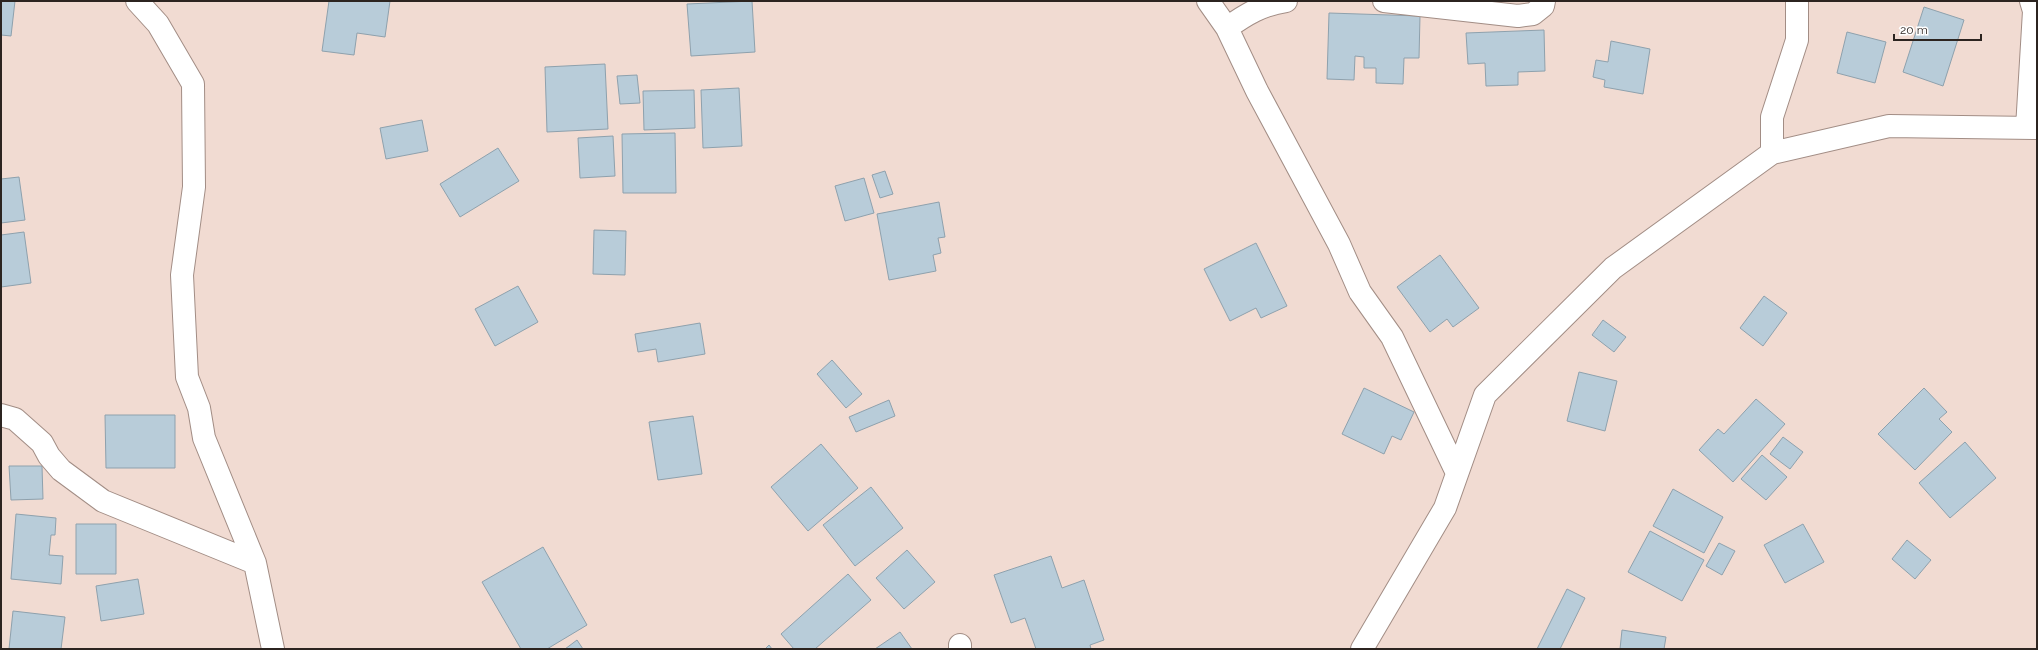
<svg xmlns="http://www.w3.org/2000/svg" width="2038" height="650" viewBox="0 0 2038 650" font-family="Raleway,sans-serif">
<rect width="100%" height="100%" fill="#f1dbd2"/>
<!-- building -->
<path fill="#b8ccd9" stroke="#8ea1ad" d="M1,1H15L11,36L1,35Z
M329,1H390L385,37L357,33L354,55L322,51Z
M752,1L755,52L691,56L687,4Z
M1924,7L1964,20L1943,86L1903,72Z
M1329,13L1420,16L1419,58H1404L1403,84L1376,83V68H1364V57L1355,56L1354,80L1327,79Z
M1544,30L1545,71L1518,72V85L1486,86L1485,63L1468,64L1466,33Z
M1847,32L1886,42L1875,83L1837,73Z
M1611,41L1650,49L1643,94L1604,87L1605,80L1593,77L1596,60L1608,62Z
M605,64L608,129L547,132L545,67Z
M637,75L640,103L620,104L617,76Z
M739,88L742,146L703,148L701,90Z
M694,90L695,128L644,130L643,91Z
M422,120L428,151L386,159L380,128Z
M675,133L676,193H623L622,134Z
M613,136L615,176L580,178L578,138Z
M498,148L519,181L460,217L440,184Z
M885,171L893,194L880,198L872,175Z
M19,177L25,220L1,223V179Z
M864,178L874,213L845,221L835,186Z
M939,202L945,237L938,238L941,253L933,255L936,271L889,280L877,214Z
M594,230L626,231L625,275L593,274Z
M24,232L31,283L1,287V235Z
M1256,243L1287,306L1261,318L1256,308L1230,321L1204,269Z
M1440,255L1479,308L1453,327L1447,319L1430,332L1397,287Z
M518,286L538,322L495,346L475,309Z
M1764,296L1787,313L1763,346L1740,328Z
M1603,320L1626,337L1614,352L1592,335Z
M700,323L705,354L658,362L656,349L638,352L635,334Z
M832,360L862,394L846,408L817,374Z
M1579,372L1617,381L1605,431L1567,421Z
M1364,388L1414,412L1401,440L1392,436L1384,454L1342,434Z
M1924,388L1947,412L1939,419L1952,432L1915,470L1878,434Z
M1756,399L1785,424L1733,482L1699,450L1718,429L1724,434Z
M889,400L895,416L856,432L849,417Z
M105,415H175V468H106Z
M693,416L702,474L658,480L649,422Z
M1783,437L1803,452L1790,469L1770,454Z
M1965,442L1996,478L1950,518L1919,483Z
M821,444L858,488L808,531L771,487Z
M1762,455L1787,477L1766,500L1741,479Z
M9,466H42L43,499L11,500Z
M871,487L903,528L855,566L823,525Z
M1673,489L1723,517L1704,553L1653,526Z
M16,514L56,518L55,535H51L49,555L63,556L61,584L11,579Z
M76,524H116V574H76Z
M1803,524L1824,562L1785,583L1764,545Z
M1650,531L1704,560L1682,601L1628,572Z
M1907,540L1931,560L1915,579L1892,559Z
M1719,543L1735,551L1722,575L1706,566Z
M543,547L587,625L547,649H521L482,582Z
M907,550L935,582L904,609L876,578Z
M1051,556L1062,588L1084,580L1104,640L1090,645L1091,649H1036L1025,618L1011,623L994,575Z
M848,574L871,600L815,649H794L781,634Z
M138,579L144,614L101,621L96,586Z
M1567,589L1585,598L1560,649H1537Z
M13,611L65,617L61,649H9Z
M1622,630L1666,637L1664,649H1620Z
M900,632L912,649H875Z
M577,640L583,649H565Z
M769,645L772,649H765Z"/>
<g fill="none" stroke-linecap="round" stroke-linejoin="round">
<defs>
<path id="street" d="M137,1L158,24L193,84L194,187L182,275L187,377L199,408L204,438L255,563L273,649
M1208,1L1227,28L1257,91L1339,244L1360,292L1392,337L1457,473
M1384,1L1518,16L1533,14L1543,6L1544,1
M1227,28C1245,15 1263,4 1286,1
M2027,128L2034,11L2031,1
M1772,153V117L1797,40V1
M1,415L15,419L42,443L49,456L61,470L103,501L255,563
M960,645V649
M1362,649L1445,508L1485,395L1613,268L1772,153L1889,126L2037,128"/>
</defs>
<!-- street casing -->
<use href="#street" stroke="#a28d85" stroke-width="24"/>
<!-- street -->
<use href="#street" stroke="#fff" stroke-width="22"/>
</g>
<!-- border -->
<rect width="2038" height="650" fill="none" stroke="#2c2420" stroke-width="4"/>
<!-- scale -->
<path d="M1894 34v6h87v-6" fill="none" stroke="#2c2420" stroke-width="2"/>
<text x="1900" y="34" font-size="12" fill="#2c2420" stroke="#ffffff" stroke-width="3" paint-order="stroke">20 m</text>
</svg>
